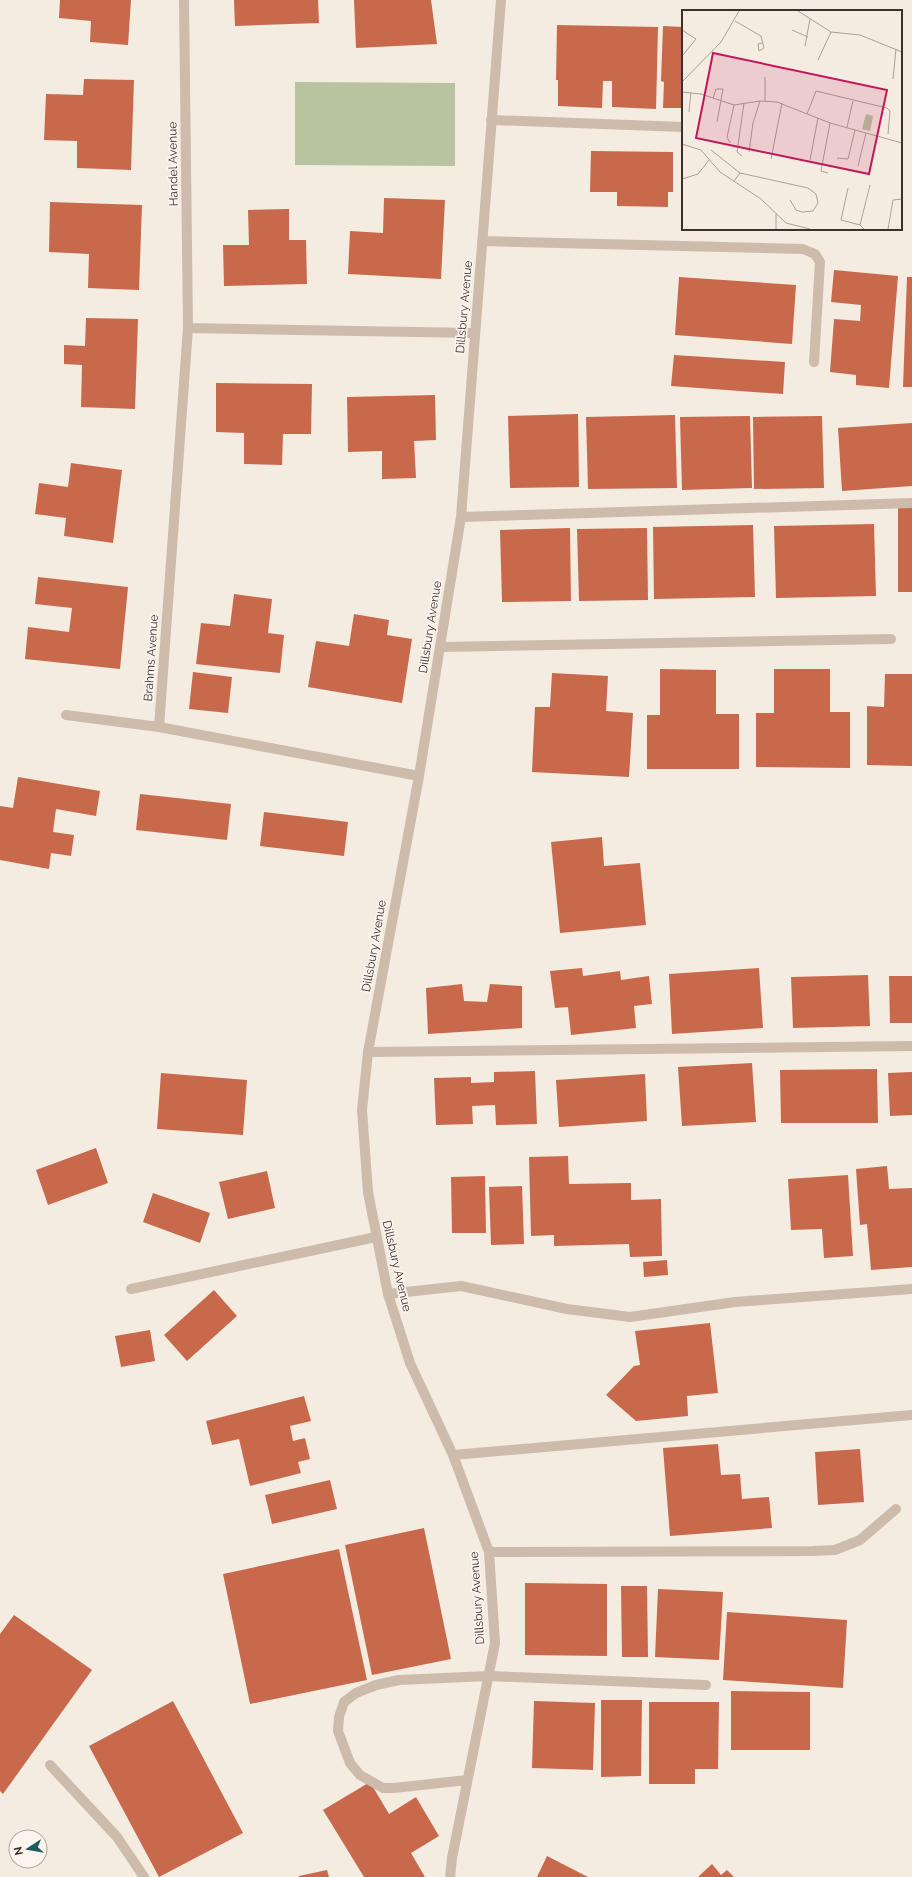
<svg xmlns="http://www.w3.org/2000/svg" width="912" height="1877" viewBox="0 0 912 1877" font-family="Raleway,sans-serif">
<rect width="100%" height="100%" fill="#f4ebe1"/>
<!-- green -->
<path fill="#b8c4a0" d="M295,82L455,83V166L295,165Z"/>
<!-- building -->
<path fill="#c8694b" d="M60,0H131L128,45L90,42L91,21L59,18Z
M234,0H318L319,23L235,26Z
M354,0H431L437,44L356,48Z
M557,25L658,27L656,109L612,107V81H603L602,108L558,106V80H556Z
M663,26L683,27V108H663L664,82L661,81Z
M84,79L134,80L131,170L77,168V141L44,140L46,94L83,95Z
M591,151L673,152V192H668V207L617,206V192H590Z
M384,198L445,200L441,279L348,274L350,231L383,233Z
M50,202L142,205L139,290L88,288L89,254L49,252Z
M289,209V240H306L307,284L224,286L223,245H249L248,210Z
M834,270L898,276L889,388L856,385V375L830,372L834,319L860,321L861,305L831,302Z
M679,277L796,285L792,344L675,335Z
M907,277H912V387H903Z
M86,318L138,319L135,409L81,407L82,365L64,364V345L85,346Z
M674,355L785,362L783,394L671,386Z
M216,383L312,384L311,434H283L282,465L244,464V433L216,432Z
M435,395L436,440L414,441L416,478L382,479V451L348,452L347,397Z
M578,414L579,487L510,488L508,416Z
M675,415L677,488L588,489L586,417Z
M750,416L752,488L682,490L680,417Z
M822,416L824,488L754,489L753,417Z
M912,423V486L842,491L838,428Z
M71,463L122,470L113,543L64,536L66,518L35,514L39,483L68,487Z
M898,505H912V592H898Z
M874,524L876,596L776,598L774,526Z
M753,525L755,597L654,599L653,527Z
M570,528L571,601L502,602L500,530Z
M647,528L648,600L579,601L577,529Z
M38,577L128,587L120,669L25,659L28,627L69,632L72,608L35,604Z
M234,594L272,599L268,633L284,635L280,673L196,664L201,623L230,626Z
M354,614L389,620L387,635L412,639L402,703L308,687L316,641L349,646Z
M660,669L716,670V714H739V769H647V715H660Z
M774,669H830V712H850V768L756,767V713H774Z
M193,672L232,677L228,713L189,709Z
M552,673L608,676L606,711L633,713L629,777L532,772L535,707H550Z
M885,674H912V766L867,765V706L884,707Z
M18,777L100,791L96,816L56,809L53,832L74,835L71,856L51,853L49,869L0,860V806L13,808Z
M140,794L231,804L227,840L136,830Z
M264,812L348,822L344,856L260,846Z
M602,837L604,866L640,863L646,925L560,933L551,842Z
M582,968L583,976L620,971L621,980L649,976L652,1004L634,1006L636,1028L571,1035L568,1007L555,1008L550,971Z
M759,968L763,1028L672,1034L669,974Z
M868,975L870,1026L793,1028L791,977Z
M889,976H912V1023H890Z
M462,984L464,1001L487,1002L490,984L522,986V1028L428,1034L426,988Z
M752,1063L756,1122L682,1126L678,1067Z
M877,1069L878,1123H781L780,1070Z
M535,1071L537,1124L496,1125L495,1105L472,1106L473,1124L436,1125L434,1078L471,1077V1083L494,1082V1072Z
M912,1072V1115L890,1116L888,1073Z
M161,1073L247,1080L243,1135L157,1129Z
M645,1074L647,1121L559,1127L556,1080Z
M96,1148L108,1183L48,1205L36,1170Z
M568,1156L569,1184L631,1183V1200L661,1199L662,1256L630,1257L629,1244L554,1246V1235L531,1236L529,1157Z
M887,1166L889,1189L912,1188V1267L871,1270L867,1224L860,1225L856,1169Z
M267,1171L275,1208L228,1219L219,1182Z
M848,1175L853,1256L824,1258L822,1229L791,1230L788,1179Z
M485,1176L486,1233H452L451,1177Z
M522,1186L524,1244L491,1245L489,1187Z
M153,1193L210,1213L200,1243L143,1222Z
M667,1260L668,1275L644,1277L643,1262Z
M214,1290L237,1316L187,1361L164,1335Z
M710,1323L718,1393L687,1396L688,1416L636,1421L606,1395L634,1366L640,1365L635,1331Z
M150,1330L155,1361L121,1367L115,1336Z
M304,1396L311,1421L290,1426L293,1441L305,1438L310,1459L298,1462L301,1473L250,1486L239,1439L212,1445L206,1421Z
M718,1444L721,1475L740,1474L742,1499L769,1497L772,1528L670,1536L663,1448Z
M860,1449L864,1502L818,1505L815,1452Z
M330,1480L337,1509L272,1524L265,1495Z
M424,1528L451,1659L372,1675L345,1545Z
M339,1549L367,1680L250,1704L223,1574Z
M525,1583L607,1584V1656L525,1655Z
M621,1586H647L648,1657H622Z
M658,1589L723,1592L719,1660L655,1657Z
M727,1612L847,1620L843,1688L723,1680Z
M14,1615L92,1670L3,1794L0,1791V1634Z
M731,1691L810,1692V1750H731Z
M601,1700H642L641,1776L601,1777Z
M173,1701L243,1833L159,1877L89,1746Z
M534,1701L595,1703L593,1770L532,1768Z
M649,1702H719L718,1769H695V1784H649Z
M370,1782L389,1814L416,1797L439,1836L411,1853L425,1877H364L323,1810Z
M547,1856L588,1877H537Z
M712,1864L721,1875L727,1870L734,1877H698Z
M327,1870L329,1877H299V1876Z"/>
<g fill="none" stroke-linecap="round" stroke-linejoin="round">
<!-- service -->
<path stroke="#cdbbac" stroke-width="10" d="M50,1765L117,1837L144,1877"/>
<!-- minor -->
<path stroke="#cdbbac" stroke-width="10" d="M184,0L188,328L159,727L419,776
M491,120L683,127
M482,241L803,249L815,254L820,262L814,362
M188,328L474,333
M461,517L912,503
M440,647L891,639
M66,715L159,727
M368,1052L912,1046
M131,1289L376,1237
M388,1294L461,1286L567,1309L630,1317L735,1302L912,1289
M453,1455L912,1415
M489,1552L813,1551L835,1550L860,1540L896,1509
M467,1780L394,1788H383L360,1775L350,1763L338,1731L339,1717L344,1702L356,1693L376,1685L399,1680L489,1676L706,1685
M450,1877L452,1858L495,1643L489,1552L453,1455L410,1363L388,1294L368,1192L362,1110L368,1052L419,776L461,517L501,0"/>
</g>
<g text-anchor="middle" stroke-width="3.5" stroke-linejoin="round" paint-order="stroke">
<!-- street labels -->
<g font-size="12" fill="#3b302b" stroke="#fbf5ee">
<text transform="translate(173 164) rotate(-91)" y="4">Handel Avenue</text>
<text transform="translate(464 307) rotate(-85)" y="4">Dillsbury Avenue</text>
<text transform="translate(430 627) rotate(-81)" y="4">Dillsbury Avenue</text>
<text transform="translate(151 658) rotate(-86)" y="4">Brahms Avenue</text>
<text transform="translate(374 946) rotate(-80)" y="4">Dillsbury Avenue</text>
<text transform="translate(397 1266) rotate(77)" y="4">Dillsbury Avenue</text>
<text transform="translate(477 1598) rotate(-94)" y="4">Dillsbury Avenue</text>
</g>
</g>
<!-- overview -->
<g transform="translate(682 10)">
<rect width="220" height="220" fill="#f4ebe1"/>
<path d="M184,104L191,106L188,121L180,119Z" fill="#b8c4a0"/>
<path fill="none" stroke="#aaa098" stroke-width="1" d="M116,1L149,22L178,25L220,42M53,11L79,26L82,38L77,41L76,34L80,33M0,20L14,29L0,46M110,20L126,27M123,36L128,9M136,50L149,22M83,67V91M211,69L214,39M0,72L39,32L57,1M0,82L19,84L52,95L78,91L95,92L148,113L220,133M31,88L34,79H41L35,112M7,102L9,82M125,104L134,81L205,98L208,101L206,124M165,117L171,91M48,133L45,127L52,95M0,134L19,140L38,162L79,189L104,213L128,219M29,140L58,163M67,142L71,113L78,91M60,146L55,142L62,93M155,148L166,149L173,120M89,149L100,93M128,150L136,108M176,156L184,123M146,163L139,161L148,113M0,169L16,164L27,150M52,171L58,163L126,178L134,184L136,193L131,201L120,202L114,200L108,190M166,178L159,210L178,215L182,219M94,204V219M178,215L188,175M206,219L211,190L220,189"/>
<path fill="#c2185b" fill-opacity="0.15" stroke="#c2185b" stroke-width="2" d="M31,43L205,80L187,164L14,128Z"/>
<rect width="220" height="220" fill="none" stroke="#3b302b" stroke-width="2"/>
</g>
<!-- north arrow -->
<g transform="translate(28 1849) rotate(258)"><circle r="19" fill="#fbf5ee" stroke="#aea6a0"/>
<path d="M0-3L7 15L0 10L-7 15Z" fill="#1f5a5e"/>
<text y="-6" font-size="11" font-weight="bold" text-anchor="middle" fill="#3b302b">N</text>
</g>
</svg>
